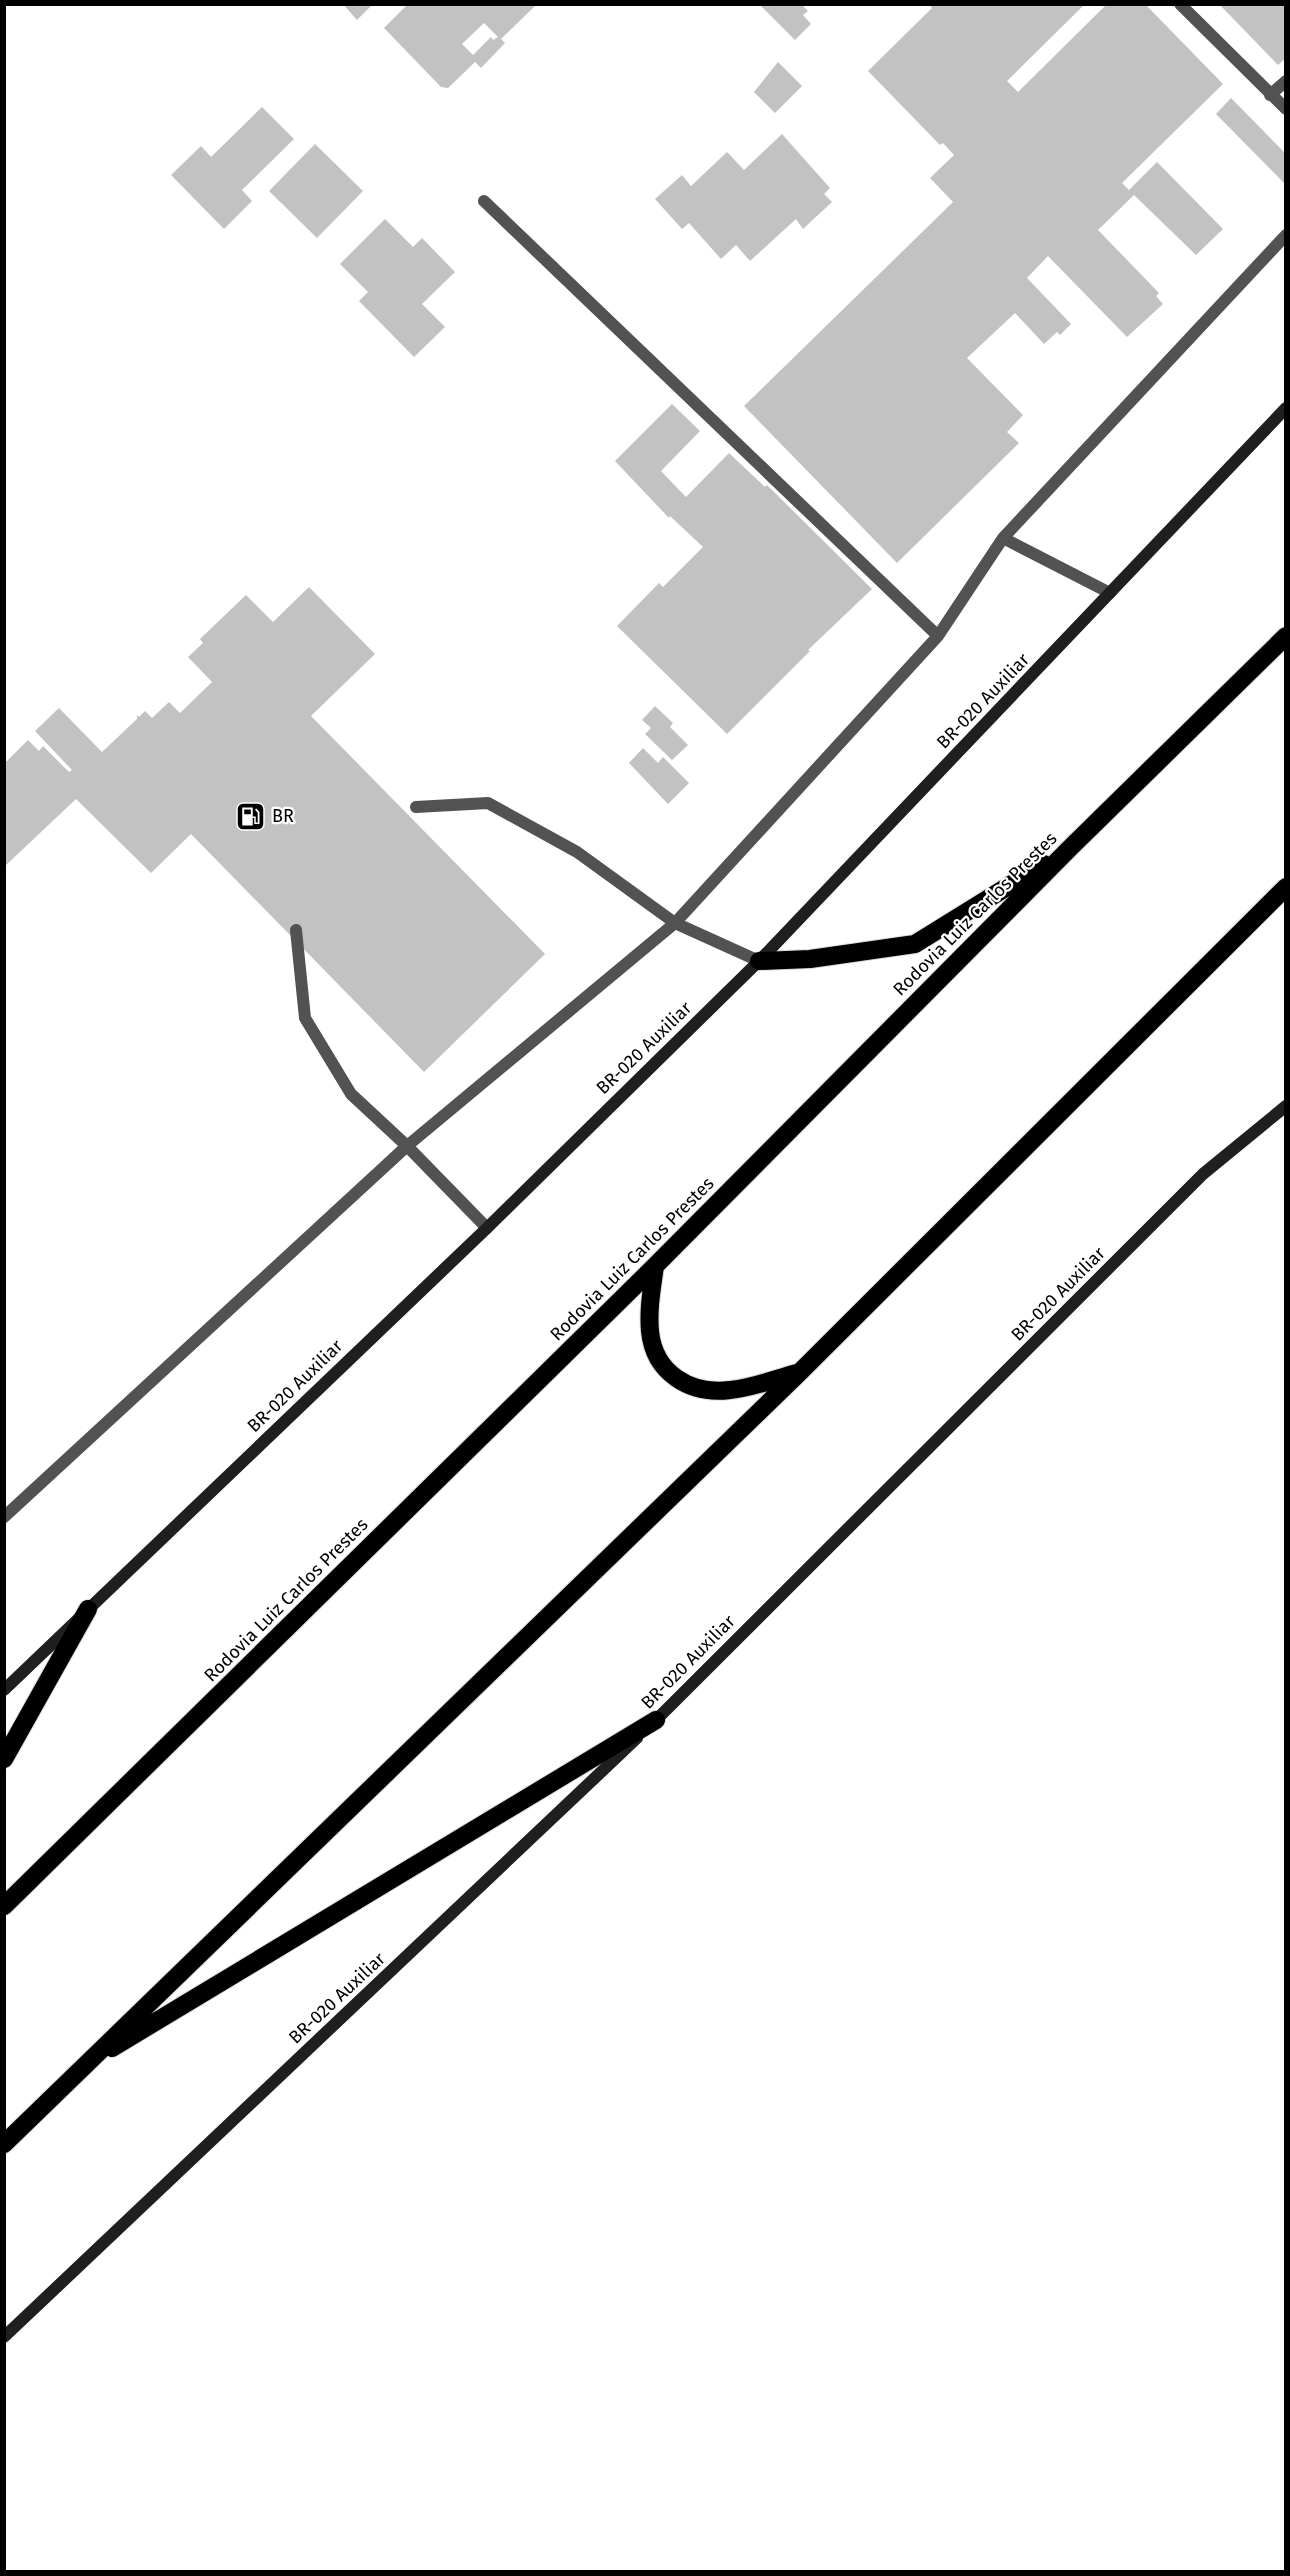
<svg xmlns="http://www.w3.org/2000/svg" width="1290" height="2576" viewBox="0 0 1290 2576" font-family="'Fira Sans',sans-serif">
<rect width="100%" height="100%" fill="#fff"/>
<!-- building -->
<path fill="#c2c2c2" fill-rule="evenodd" d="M343,4H373L357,20Z
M408,4H537L501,39L505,43L481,68L475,62L448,88L441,87L384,28ZM484,23L498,37L493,40L491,37L473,55L462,44Z
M759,4H801L808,11L803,15L811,24L795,40Z
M929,4H1085L1007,81L1018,92L1107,4H1145L1223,84L1122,183L1129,190L1157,162L1223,229L1196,255L1134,195L1098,230L1159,293L1156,296L1163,304L1127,337L1048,256L1027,278L1071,324L1060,335L1057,332L1044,344L1015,313L967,358L1023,415L1007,432L1019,443L897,563L744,406L953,202L930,178L954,155L943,143L940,145L868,71L932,8Z
M1219,4H1286V58L1278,65Z
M778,62L802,86L775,113L754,92Z
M1231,98L1286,154V185L1216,114Z
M262,107L294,139L242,190L252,201L224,229L171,175L201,146L211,157Z
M782,134L830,188L824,194L832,202L803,229L796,219L750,261L736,245L721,259L689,223L682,229L655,199L682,175L691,186L727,152L744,170Z
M315,144L363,191L317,238L269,191Z
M385,219L413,247L422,238L455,272L422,304L445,327L414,357L359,301L368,292L340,264Z
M672,404L700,431L661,471L686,497L729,453L765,487L767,485L872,589L808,650L810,651L727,734L617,626L659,583L663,587L703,547L670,516L669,518L615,461Z
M309,587L375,654L311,716L545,954L424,1072L191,834L151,873L76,799L4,867V764L28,740L39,751L43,746L69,772L72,770L35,731L59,708L102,752L137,719V715L139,717L145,711L152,718L169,702L180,713L212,682L188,657L203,643L200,639L246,595L273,622Z
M655,706L673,723L670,727L688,745L672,760L645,734L651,728L642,720Z
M643,748L658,763L663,757L689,783L668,804L629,763Z"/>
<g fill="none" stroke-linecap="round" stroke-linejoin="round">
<defs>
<path id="highway" d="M759,961L810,959L915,944L1044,864
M655,1266C652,1288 648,1309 650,1331C654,1373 690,1395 730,1390C752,1388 775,1379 797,1373
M4,1759L88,1609
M4,1906L655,1266L1071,847L1286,636
M112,2048L656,1720
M4,2144L799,1373L1286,887"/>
</defs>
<!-- highway casing -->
<use href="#highway" stroke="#dbdbdb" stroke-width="20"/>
<!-- lane -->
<path stroke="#525252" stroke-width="12" d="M1180,4L1286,109
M1270,95L1286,81
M484,201L938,636
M1003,538L1286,235
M416,807L488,803L577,852L675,923L759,961
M296,930L305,1018L351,1094L407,1146L487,1228
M4,1517L407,1146L675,923L938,636L1003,538L1110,593"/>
<!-- secondary -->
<path stroke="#1f1f1f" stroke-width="12" d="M4,1690L487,1228L759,961L1286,408
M652,1724L1203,1174L1286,1106
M4,2337L637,1738"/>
<!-- highway -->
<use href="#highway" stroke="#000" stroke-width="18"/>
</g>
<!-- icons -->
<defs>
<symbol id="fuel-square" viewBox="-11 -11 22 22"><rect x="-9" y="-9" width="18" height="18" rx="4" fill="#000" stroke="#fff"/><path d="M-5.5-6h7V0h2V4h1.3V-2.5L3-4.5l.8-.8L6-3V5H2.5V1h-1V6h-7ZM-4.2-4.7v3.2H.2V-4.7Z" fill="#fff"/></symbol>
</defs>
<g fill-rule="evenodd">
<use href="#fuel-square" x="234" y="800" width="33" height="33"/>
</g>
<g text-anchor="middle" stroke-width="4.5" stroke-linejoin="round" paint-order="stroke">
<!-- street labels -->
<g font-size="18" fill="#000" stroke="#fff">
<text transform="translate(983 701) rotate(-46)" y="6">BR-020 Auxiliar</text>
<text transform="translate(975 914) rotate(-45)" y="6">Rodovia Luiz Carlos Prestes</text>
<text transform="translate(644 1048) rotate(-44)" y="6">BR-020 Auxiliar</text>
<text transform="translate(632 1259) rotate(-45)" y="6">Rodovia Luiz Carlos Prestes</text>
<text transform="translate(1058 1294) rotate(-45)" y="6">BR-020 Auxiliar</text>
<text transform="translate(295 1386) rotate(-44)" y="6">BR-020 Auxiliar</text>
<text transform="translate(286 1600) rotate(-45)" y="6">Rodovia Luiz Carlos Prestes</text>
<text transform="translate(688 1662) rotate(-45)" y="6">BR-020 Auxiliar</text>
<text transform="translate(337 1998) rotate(-43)" y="6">BR-020 Auxiliar</text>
</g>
<!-- poi labels -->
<g font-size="18" fill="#000" stroke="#fff" text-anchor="start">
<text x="272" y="822">BR</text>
</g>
</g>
<!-- border -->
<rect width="1290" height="2576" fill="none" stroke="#000000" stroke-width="12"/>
</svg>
